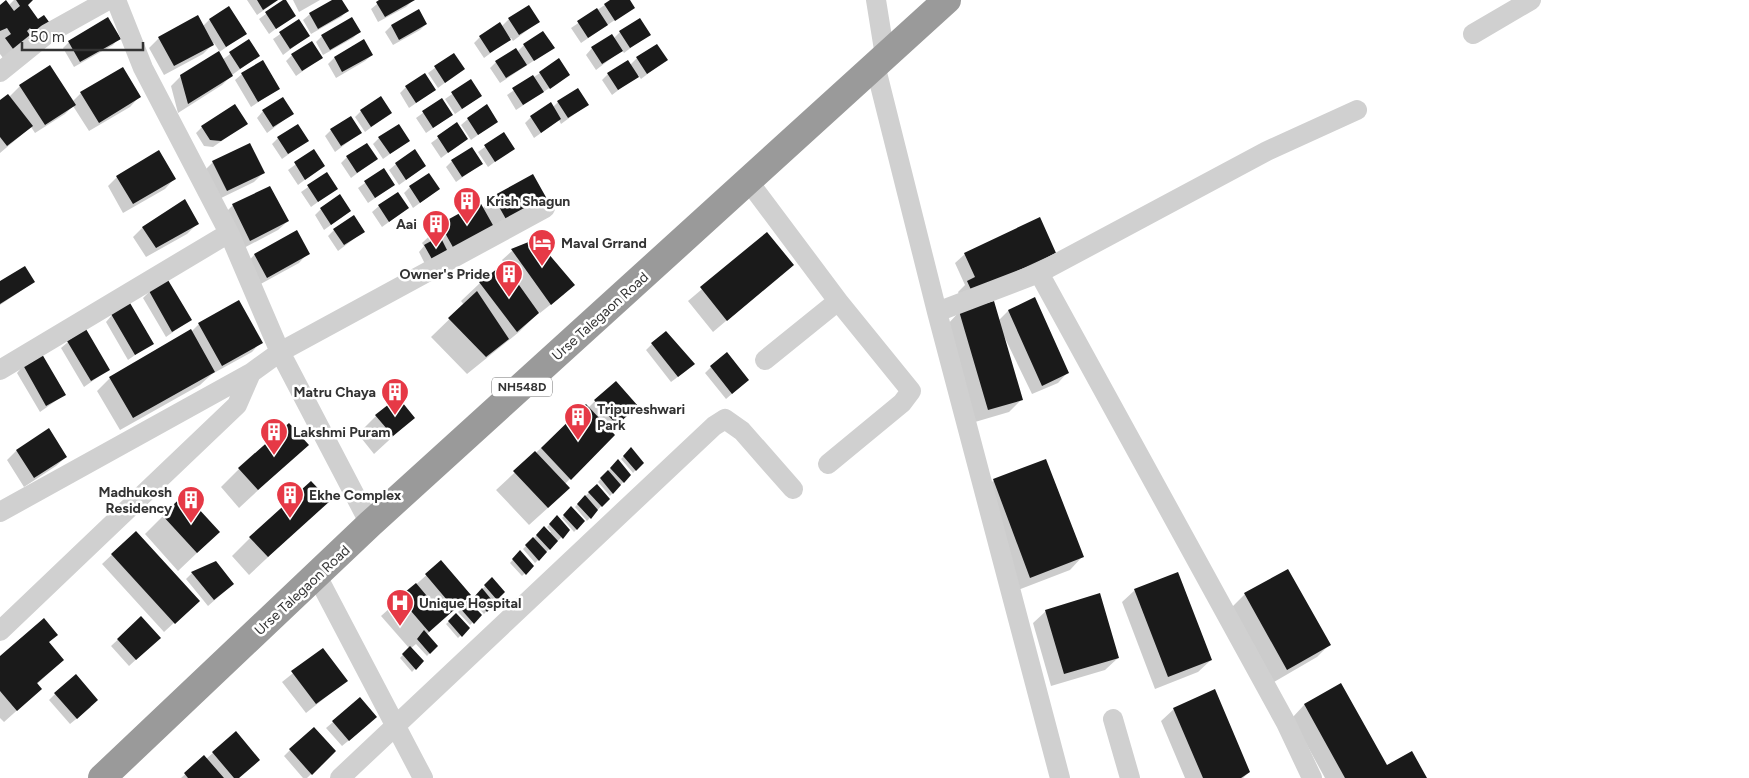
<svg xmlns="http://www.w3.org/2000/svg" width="1749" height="778" viewBox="0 0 1749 778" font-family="Figtree,sans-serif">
<rect width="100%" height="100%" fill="#fff"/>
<!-- shadow -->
<path fill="#0003" d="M14,0H31L27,6L38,21L51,26L6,62L0,54V6L9,5Z
M247,0H278L257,15Z
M285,0L294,15L269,34L259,19Z
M293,0H320L299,12Z
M334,0H341L347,11L341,17L311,34L303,20L310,14Z
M382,0H411L412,1L406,7L378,22L371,9Z
M612,0H629L634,7L581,43L571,28Z
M418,10L426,24L420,30L393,45L385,32L391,26Z
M509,19L538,22L513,41L511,38L484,58L474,43L480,37L501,27Z
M209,20L245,34L218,53L222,60L249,40L258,56L232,75L222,85L178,113L171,86L181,76L220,52L214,43L203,54L164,75L149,48L159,38L202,27Z
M299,21L308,36L283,55L273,39Z
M359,32L353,38L323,55L316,42L322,36Z
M620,32L649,34L624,53L622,50L596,70L586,55L592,48L613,39Z
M119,38L113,45L74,67L63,48L69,42Z
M364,41L372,55L365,61L336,78L328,64L334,58Z
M524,45L553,48L500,83L490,68L496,62L517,52Z
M454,54L463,69L438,88L428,73Z
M292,55L321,58L296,76L286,61Z
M637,58L666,60L641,79L638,75L612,95L602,80L608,74L630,65Z
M540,73L569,75L516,110L507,95Z
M242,74L278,89L251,107L235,80Z
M471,81L481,96L455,114L445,99Z
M20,86L72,102L81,93L139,97L130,107L89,131L73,106L65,114L35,133L31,127L0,153V102L9,97Z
M406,87L435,90L409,108L400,93Z
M442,99L452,115L426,133L416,118Z
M558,102L587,105L561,124L559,120L534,138L525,123L531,117L552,108Z
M263,111L292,114L267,133L257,118Z
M361,111L390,113L365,132L355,117Z
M468,119L497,121L471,140L461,125Z
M246,124L213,147L204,146L196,133L202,127Z
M457,124L466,139L441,158L431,143Z
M331,130L360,133L335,152L325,136Z
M504,133L513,148L488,167L478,152Z
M278,138L307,141L282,159L272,144Z
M379,138L408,141L383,159L373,144Z
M314,151L323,166L298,185L288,170Z
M347,157L376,159L351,178L341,163Z
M452,161L481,164L456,182L446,167Z
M213,162L264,172L254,182L217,200L203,172Z
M396,164L425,166L399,185L389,170Z
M384,169L394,185L368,203L358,188Z
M327,174L337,188L311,207L301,192Z
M117,177L174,179L165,189L123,213L108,186Z
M410,187L439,189L413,208L404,193Z
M494,197L545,199L426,266L419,252L424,246L422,243L441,225L482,209Z
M233,205L288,221L278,230L240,250L223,215Z
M379,206L408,208L382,227L372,212Z
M321,209L350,211L324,230L315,215Z
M197,224L187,234L146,257L133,237L143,227Z
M334,230L363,232L338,251L328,236Z
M296,232L308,253L299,263L257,286L245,265L254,255Z
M767,234L792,265L713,332L688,301Z
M535,240L564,294L540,313L539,312L519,332L467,374L431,337L464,305L461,301L480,283L506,265L502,260L512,251Z
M1055,253L1045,262L962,301L958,292L965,285L955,263L965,254Z
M0,282H34L0,305Z
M149,292L190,320L166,337L143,298Z
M1034,299L1067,373L1058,383L1032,394L1002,332L1022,399L1009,412L975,422L947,325L959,312L999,320L1008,311Z
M112,315L152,343L128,360L106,322Z
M199,324L261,342L252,352L212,374L200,385L120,430L97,391L110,378L191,332Z
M68,342L108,370L84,387L61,348Z
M652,344L687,370L671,382L646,350Z
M23,366L64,395L40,412L17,373Z
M711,367L748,380L726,399L705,373Z
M595,401L630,412L609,431L613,435L565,484L550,506L529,525L496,490L586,406L588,408Z
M376,416L413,418L374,454L358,434Z
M307,445L239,508L221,487L239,469Z
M631,449L642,463L633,473L621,459Z
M16,451L66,457L56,466L24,487L7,460Z
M1045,460L1082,557L1070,570L1018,590L981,493L993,481Z
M618,461L630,475L610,496L598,482Z
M596,485L608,499L587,521L575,507Z
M328,501L249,575L232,556L250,538Z
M571,508L584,521L574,532L562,518Z
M163,516L219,532L178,571L145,534Z
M557,517L569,530L535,563L523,549L544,528L549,533L551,532L547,527Z
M135,533L188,610L164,632L102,564Z
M520,552L532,566L522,576L510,563Z
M441,562L470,595L426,635L436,646L427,656L416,644L410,649L422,661L412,672L400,658L409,648L381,616Z
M215,563L233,584L208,606L186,579L192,573Z
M1287,570L1329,645L1317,657L1274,682L1232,607L1245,594Z
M492,578L504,592L484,614L472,601Z
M1135,590L1211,660L1198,672L1155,689L1122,602Z
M468,602L480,615L470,625L458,612Z
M1046,611L1118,658L1105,670L1051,686L1033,623Z
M456,615L468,628L458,638L446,624Z
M141,618L153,644L129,666L111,646Z
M322,650L346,681L306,713L282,682Z
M0,657L63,660L37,684L41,689L4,722L0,718Z
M1341,685L1386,767L1426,778H1325L1292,718L1304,705Z
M55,694L91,707L70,724L49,700Z
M360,699L370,723L342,746L326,728Z
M1174,709L1249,772L1243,778H1185L1161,721Z
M236,733L239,778H181L204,757L206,759Z
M290,750L335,751L307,778H303L284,756Z"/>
<!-- building -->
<path fill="#1a1a1a" d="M6,0L14,11L20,6L16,0H33L28,5L38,19L44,15L52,26L37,38L30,28L27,31L34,41L16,53L5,38L11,34L7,28L0,31V5Z
M257,0H278L263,10Z
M283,0H286L296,16L276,29L265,12Z
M332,0H342L349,11L318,29L309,13Z
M379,0H415L385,17L376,2Z
M610,0H630L635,8L615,21L604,4Z
M529,5L540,22L519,35L508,18Z
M229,6L247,34L226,47L209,19Z
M597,8L608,25L588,38L577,21Z
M419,9L427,24L399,40L391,25Z
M198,15L214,45L174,66L158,37Z
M108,17L121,39L80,62L68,41Z
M352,17L361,32L330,50L321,35Z
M640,18L651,35L630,48L619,31Z
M299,19L310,36L290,49L279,32Z
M500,22L511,40L490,53L479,36Z
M543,31L555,48L534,61L523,44Z
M612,34L623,51L602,64L591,47Z
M249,39L260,56L240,69L229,52Z
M364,39L373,55L342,72L334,57Z
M312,41L323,58L302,71L291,54Z
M657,44L668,60L647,74L636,57Z
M516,48L527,65L506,78L495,61Z
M219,51L233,76L188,104L180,75Z
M454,53L465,69L445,83L434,66Z
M559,58L570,75L550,89L539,72Z
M263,60L280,89L258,102L241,73Z
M628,60L639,77L618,90L607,73Z
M50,65L76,105L45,125L19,85Z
M123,67L141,97L99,123L80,92Z
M425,73L436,90L416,103L405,86Z
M533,75L544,92L523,105L512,88Z
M471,79L482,96L462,109L451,92Z
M578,88L589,105L568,118L557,101Z
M8,94L33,126L7,146L0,137V100Z
M381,96L392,113L371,127L360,110Z
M283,97L294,114L273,127L262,110Z
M442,98L453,115L433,128L422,111Z
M551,102L561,119L541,133L530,116Z
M235,104L248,124L221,141L210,140L201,126Z
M487,104L498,122L478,135L467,118Z
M351,116L362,133L341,146L330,129Z
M457,122L468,139L448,153L437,136Z
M298,124L309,141L288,154L277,137Z
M399,124L410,141L390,154L378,137Z
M504,132L515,149L495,162L484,145Z
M250,143L265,173L227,191L212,161Z
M367,143L378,159L357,173L346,156Z
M472,147L483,164L462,177L451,160Z
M314,149L325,166L305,180L294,162Z
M415,149L426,166L406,180L395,163Z
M159,150L176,179L133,204L116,176Z
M384,168L395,185L375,198L364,181Z
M327,172L338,189L318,202L307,185Z
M429,173L440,189L420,203L409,186Z
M533,174L547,199L507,221L493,196Z
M270,186L289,221L250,241L232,204Z
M398,192L409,208L389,222L378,205Z
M340,194L351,211L331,225L320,208Z
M185,199L199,224L156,248L142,227Z
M480,202L494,227L454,249L440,224Z
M354,215L365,232L344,245L333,229Z
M1040,217L1056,253L972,292L967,281L975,277L964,253Z
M297,230L310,254L267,278L254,254Z
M767,232L794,265L727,321L700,287Z
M440,236L448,252L433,261L424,245Z
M536,239L575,285L551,305L511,249Z
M504,264L539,313L517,332L479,282Z
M25,266L35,282L0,304V281Z
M168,280L192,320L172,332L149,291Z
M477,291L509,339L486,357L448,318Z
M1035,297L1069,373L1042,386L1008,310Z
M239,300L263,343L222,366L198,323Z
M994,301L1023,400L988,410L959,311Z
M130,303L154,344L135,355L111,314Z
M86,329L110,370L91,381L67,341Z
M191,329L215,372L133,418L109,377Z
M666,331L695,364L678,377L651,343Z
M727,352L749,380L732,394L710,366Z
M42,354L66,395L46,406L23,365Z
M616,381L638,406L617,425L594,400Z
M398,397L415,418L393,436L375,415Z
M586,404L615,435L571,480L541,448Z
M289,423L309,445L258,490L238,468Z
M49,428L67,457L34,478L16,450Z
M631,447L644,463L636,471L623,456Z
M535,451L570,488L548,508L513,471Z
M618,459L631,475L624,483L610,468Z
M1046,459L1084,557L1030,578L993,479Z
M608,470L621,485L613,494L600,478Z
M311,481L330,501L268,557L249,537Z
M597,484L610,499L602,507L588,492Z
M185,494L220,532L197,553L162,515Z
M585,495L598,510L591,519L577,504Z
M571,506L585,521L577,530L563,515Z
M557,515L570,530L563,539L549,524Z
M544,526L558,541L550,550L536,535Z
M136,531L200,601L175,624L111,554Z
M533,537L547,552L539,561L525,545Z
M520,550L534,566L526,575L512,559Z
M441,560L471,595L429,632L399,597L416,583L437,608L447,600L425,574Z
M216,561L234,584L214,600L191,572Z
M1288,569L1331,645L1287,670L1244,593Z
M1178,572L1212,660L1168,677L1134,589Z
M492,577L505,592L497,600L484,585Z
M482,588L495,604L487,612L474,597Z
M1100,593L1119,658L1064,674L1045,610Z
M468,600L482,615L474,624L460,608Z
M456,613L470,628L462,637L448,621Z
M141,616L161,638L136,660L117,639Z
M44,618L58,635L49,642L64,660L37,683L42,689L17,711L0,691V656Z
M424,630L438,646L430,654L417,639Z
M410,646L424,661L416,670L402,654Z
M323,648L348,681L316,704L291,671Z
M76,674L98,700L77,719L54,693Z
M1341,683L1387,765L1412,751L1427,778H1345L1304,704Z
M1215,689L1250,772L1241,778H1203L1173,708Z
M360,697L377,717L349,741L332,721Z
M314,727L336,751L312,775L289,749Z
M236,731L260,760L239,778H234L212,752Z
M204,755L224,778H188L184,773Z"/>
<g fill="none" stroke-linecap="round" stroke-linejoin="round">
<!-- minor -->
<path stroke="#d0d0d0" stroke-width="20" d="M116,0L143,68L229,233L280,352L370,524
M876,0L885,56
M1473,34L1531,0
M875,65L937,312L1060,778
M0,72L47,34L108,0
M749,182L838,301
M1039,273L1286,723L1312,778
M937,312L1039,273L1267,151L1357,110
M765,360L838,301L911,391L902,403L828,464
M0,370L229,233
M0,512L251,373L280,352L545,208
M317,576L423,778
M0,631L237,405L251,373
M1113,719L1130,778
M340,778L714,426L725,419L742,431L793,489"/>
<!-- highway -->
<path stroke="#9a9a9a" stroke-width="28" d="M102,778L370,524L947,0"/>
</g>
<!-- icons -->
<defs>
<symbol id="building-pin" viewBox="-11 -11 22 30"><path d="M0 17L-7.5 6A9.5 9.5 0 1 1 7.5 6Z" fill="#e63946" stroke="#fff"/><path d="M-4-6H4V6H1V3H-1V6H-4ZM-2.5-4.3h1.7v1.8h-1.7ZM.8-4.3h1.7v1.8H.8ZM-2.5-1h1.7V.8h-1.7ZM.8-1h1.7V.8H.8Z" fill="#fff"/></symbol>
<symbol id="hotel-pin" viewBox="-11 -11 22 30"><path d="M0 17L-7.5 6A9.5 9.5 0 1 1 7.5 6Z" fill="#e63946" stroke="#fff"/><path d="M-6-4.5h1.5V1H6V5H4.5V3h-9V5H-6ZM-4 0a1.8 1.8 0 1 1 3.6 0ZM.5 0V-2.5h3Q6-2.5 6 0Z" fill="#fff"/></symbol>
<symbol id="hospital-pin" viewBox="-11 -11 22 30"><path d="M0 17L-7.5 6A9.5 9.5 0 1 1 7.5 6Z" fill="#e63946" stroke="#fff"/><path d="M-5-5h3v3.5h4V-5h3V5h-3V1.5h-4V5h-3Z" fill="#fff"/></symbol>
</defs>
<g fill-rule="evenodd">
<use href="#building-pin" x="451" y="185" width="32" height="43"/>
<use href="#building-pin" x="420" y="208" width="32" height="43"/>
<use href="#hotel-pin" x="526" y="227" width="32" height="43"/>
<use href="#building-pin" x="493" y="258" width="32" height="43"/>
<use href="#building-pin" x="379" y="376" width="32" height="43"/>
<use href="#building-pin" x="562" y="401" width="32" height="43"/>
<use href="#building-pin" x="258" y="416" width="32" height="43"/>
<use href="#building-pin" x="274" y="479" width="32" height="43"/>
<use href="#building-pin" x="175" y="484" width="32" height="43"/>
<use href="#hospital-pin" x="384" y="587" width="32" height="43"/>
</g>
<g text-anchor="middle" stroke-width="5" stroke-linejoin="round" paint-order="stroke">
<!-- shield labels -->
<rect fill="#fff" stroke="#707070" stroke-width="1" x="492" y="377.5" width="60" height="19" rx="4"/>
<g font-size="12" font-weight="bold" fill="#333">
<text x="522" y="391">NH548D</text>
</g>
<!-- poi labels -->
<g font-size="14" font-weight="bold" fill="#333" stroke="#fff" text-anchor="start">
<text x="486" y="206">Krish Shagun</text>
<text x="417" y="229" text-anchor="end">Aai</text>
<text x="561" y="248">Maval Grrand</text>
<text x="490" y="279" text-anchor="end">Owner's Pride</text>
<text x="376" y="397" text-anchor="end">Matru Chaya</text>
<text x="597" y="414">Tripureshwari<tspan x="597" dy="16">Park</tspan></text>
<text x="293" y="437">Lakshmi Puram</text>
<text x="172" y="497" text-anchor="end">Madhukosh<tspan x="172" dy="16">Residency</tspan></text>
<text x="309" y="500">Ekhe Complex</text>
<text x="419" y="608">Unique Hospital</text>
</g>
<!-- street labels -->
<g font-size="14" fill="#333" stroke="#fff">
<text transform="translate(600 316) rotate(-42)" y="5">Urse Talegaon Road</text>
<text transform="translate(302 590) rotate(-43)" y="5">Urse Talegaon Road</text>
</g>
</g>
<!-- scale -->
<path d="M22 42v8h121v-8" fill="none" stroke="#333333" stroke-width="2.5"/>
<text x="30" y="42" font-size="15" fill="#333333" stroke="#ffffff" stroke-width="4" paint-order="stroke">50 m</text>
</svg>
